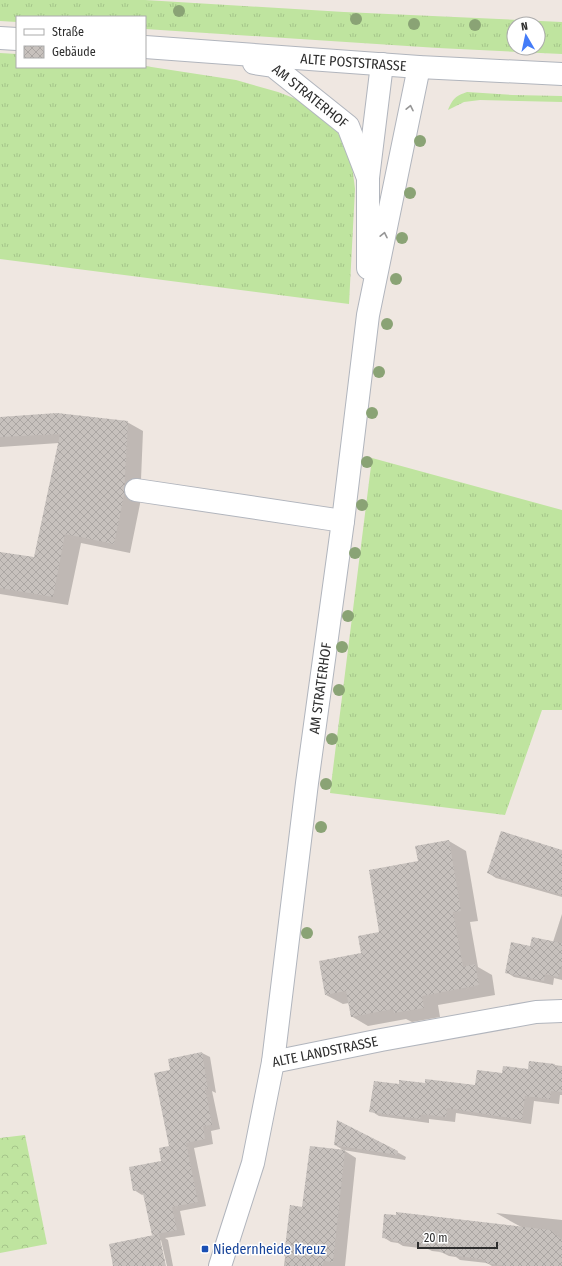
<svg xmlns="http://www.w3.org/2000/svg" width="562" height="1266" viewBox="0 0 562 1266" font-family="'Fira Sans Condensed',sans-serif">
<defs>
<pattern id="grass-tufts" width="24" height="20" patternUnits="userSpaceOnUse"><rect width="24" height="20" fill="#bfe49f"/><path d="M3 7l-1-3M5 7V3M7 7l1-3M15 17l-1-3M17 17v-4M19 17l1-3" fill="none" stroke="#a4c489"/></pattern>
<pattern id="forest-crowns" width="20" height="18" patternUnits="userSpaceOnUse"><rect width="20" height="18" fill="#bfe49f"/><path d="M2 6a3 3 0 1 1 6 0M12 15a3 3 0 1 1 6 0" fill="none" stroke="#a4c489"/></pattern>
<pattern id="building-cross-hatch" width="8" height="8" patternUnits="userSpaceOnUse"><rect width="8" height="8" fill="#c7c1bd"/><path d="M0 0l8 8M0 8l8-8" fill="none" stroke="#aba6a3"/></pattern>
</defs>
<rect width="100%" height="100%" fill="#efe7e1"/>
<!-- grass -->
<path fill="url(#grass-tufts)" fill-rule="evenodd" d="M0,0H145L344,12L562,22V54L438,48L145,29V17H17V22L0,21ZM514,24H538V48H514Z
M0,53L17,54V67H145V66L236,80L278,92L309,104L334,126L351,157L355,189L349,304L0,259Z
M467,92L512,95L562,96V102L480,100L464,102L448,110C453,98 456,96 467,92Z
M372,458L562,510V710H542L505,815L330,793Z"/>
<!-- forest -->
<path fill="url(#forest-crowns)" d="M25,1135L47,1244L0,1253V1138Z"/>
<!-- shadow -->
<path fill="#0003" d="M0,418L127,422L143,431L140,504L130,553L81,543L68,605L0,594V553L35,558L59,443L0,447Z
M449,841L466,851L478,921L470,922L478,967L492,975L495,995L438,1005L440,1017L412,1022L406,1019L368,1026L351,1016L349,1003L343,1004L326,995L380,933L419,862Z
M562,851V897L496,878L488,873Z
M562,914V980L554,978L553,985L514,977L506,972L553,942Z
M202,1053L210,1057L216,1093L212,1091L220,1129L211,1131L213,1144L194,1148L206,1206L180,1211L185,1235L165,1238L168,1240L173,1266H167L161,1240H159L165,1266H115L155,1236L153,1234L144,1194L142,1195L134,1190L163,1162L171,1147V1071Z
M530,1062L562,1066V1095H560L559,1104L534,1101L531,1124L456,1113L455,1122L429,1119V1123L379,1116L371,1111L399,1085L425,1084L476,1086L503,1074L529,1070Z
M335,1145L397,1152L406,1157L405,1160L343,1150Z
M345,1151L356,1158L345,1266H284L291,1206L303,1208Z
M496,1213L562,1220V1266H492L487,1263L460,1260L456,1257L449,1256L441,1252L432,1251L428,1249L403,1246L398,1243L391,1242L383,1237L523,1228Z"/>
<!-- building -->
<path fill="url(#building-cross-hatch)" d="M57,413L128,421L124,495L114,544L65,534L53,597L0,588V552L34,557L60,434L0,437V417Z
M501,831L562,850V895L487,873Z
M449,840L461,911L453,912L463,967L475,964L479,985L422,996L424,1008L394,1013L393,1009L351,1017L346,991L325,995L319,961L361,953L358,936L379,932L369,870L418,861L415,846Z
M532,937L562,943V965L558,977L545,974L544,981L505,973L511,942L530,946Z
M202,1052L208,1090L205,1087L212,1125L203,1126L205,1139L186,1143L198,1202L172,1207L177,1230L152,1235L142,1189L133,1191L129,1167L161,1161L159,1148L169,1146L154,1073L170,1070L168,1059Z
M529,1061L555,1064L554,1066L562,1067V1092L551,1091L550,1099L525,1096L522,1120L447,1108L446,1117L421,1114L420,1119L369,1112L374,1081L399,1084V1080L425,1083V1079L475,1085L477,1070L502,1073L503,1066L528,1069Z
M337,1120L398,1151L397,1155L334,1145Z
M310,1146L345,1150L333,1262L324,1261L322,1266H285L286,1257L284,1256L290,1205L302,1207Z
M396,1212L550,1230L562,1240V1266H506L485,1263L486,1260L451,1255V1254L439,1252L440,1248L423,1246V1245L393,1241V1239L382,1238L384,1214L396,1215Z
M159,1234L166,1266H113L109,1244Z"/>
<g fill="none" stroke-linecap="round" stroke-linejoin="round">
<defs>
<g id="minor">
<path d="M0,38L17,39"/>
<path id="s1" d="M145,47L419,67L562,74"/>
<path id="s2" d="M254,63L273,66L348,126L368,178"/>
<path d="M368,268V178L382,64"/>
<path d="M136,490L343,521"/>
<path id="s3" d="M273,1062L381,1040L536,1012L562,1011"/>
<path id="s4" d="M220,1266L253,1163L273,1062L307,783L343,521L368,315L419,67"/>
</g>
</defs>
<!-- minor casing -->
<use href="#minor" stroke="#b1b5bd" stroke-width="24"/>
<!-- minor -->
<use href="#minor" stroke="#fff" stroke-width="22"/>
</g>
<!-- trees -->
<g fill="#8aa375">
<circle cx="179" cy="11" r="6"/>
<circle cx="356" cy="19" r="6"/>
<circle cx="414" cy="24" r="6"/>
<circle cx="475" cy="25" r="6"/>
<circle cx="420" cy="141" r="6"/>
<circle cx="410" cy="193" r="6"/>
<circle cx="402" cy="238" r="6"/>
<circle cx="396" cy="279" r="6"/>
<circle cx="387" cy="324" r="6"/>
<circle cx="379" cy="372" r="6"/>
<circle cx="372" cy="413" r="6"/>
<circle cx="367" cy="462" r="6"/>
<circle cx="362" cy="505" r="6"/>
<circle cx="355" cy="553" r="6"/>
<circle cx="348" cy="616" r="6"/>
<circle cx="342" cy="647" r="6"/>
<circle cx="339" cy="690" r="6"/>
<circle cx="332" cy="739" r="6"/>
<circle cx="326" cy="784" r="6"/>
<circle cx="321" cy="827" r="6"/>
<circle cx="307" cy="933" r="6"/>
</g>
<!-- one-way arrows -->
<defs><path id="oneway-chevron" d="M-2-3.5L2.5 0L-2 3.5" fill="none" stroke-width="1.6" stroke-linecap="round" stroke-linejoin="round"/></defs>
<g stroke="#969696">
<use href="#oneway-chevron" transform="translate(410 108) rotate(-78)"/>
<use href="#oneway-chevron" transform="translate(384 235) rotate(-78)"/>
</g>
<!-- markers -->
<rect fill="#1a4fb4" stroke="#fff" stroke-width="1.5" x="201" y="1245" width="8" height="8" rx="2"/>
<g text-anchor="middle" stroke-width="3" stroke-linejoin="round" paint-order="stroke">
<!-- street labels -->
<g font-size="14" fill="#2e2e2e" stroke="#fff">
<text dy="5" stroke="none"><textPath href="#s1" startOffset="209">ALTE POSTSTRASSE</textPath></text>
<text dy="5" stroke="none"><textPath href="#s2" startOffset="67">AM STRATERHOF</textPath></text>
<text dy="5" stroke="none"><textPath href="#s4" startOffset="588">AM STRATERHOF</textPath></text>
<text dy="5" stroke="none"><textPath href="#s3" startOffset="53">ALTE LANDSTRASSE</textPath></text>
</g>
<!-- transit labels -->
<g font-size="14" fill="#164399" stroke="#fff" text-anchor="start">
<text x="213" y="1254">Niedernheide Kreuz</text>
</g>
</g>
<!-- legend -->
<rect x="16" y="16" width="130" height="52" fill="#ffffff" stroke="#ababab"/>
<rect x="24" y="29" width="20" height="6" fill="#ffffff" stroke="#ababab"/>
<text x="52" y="36" font-size="12" fill="#2e2e2e">Straße</text>
<rect x="24" y="46" width="20" height="12" fill="url(#building-cross-hatch)" stroke="#ababab"/>
<text x="52" y="56" font-size="12" fill="#2e2e2e">Gebäude</text>
<!-- north arrow -->
<g transform="translate(526 36) rotate(351)"><circle r="19" fill="#ffffff" stroke="#ababab"/>
<path d="M0-3L7 15L0 10L-7 15Z" fill="#447cf8"/>
<text y="-6" font-size="11" font-weight="bold" text-anchor="middle" fill="#2e2e2e">N</text>
</g>
<!-- scale -->
<path d="M418 1242v6h79v-6" fill="none" stroke="#2e2e2e" stroke-width="2"/>
<text x="424" y="1242" font-size="12" fill="#2e2e2e" stroke="#ffffff" stroke-width="3" paint-order="stroke">20 m</text>
</svg>
